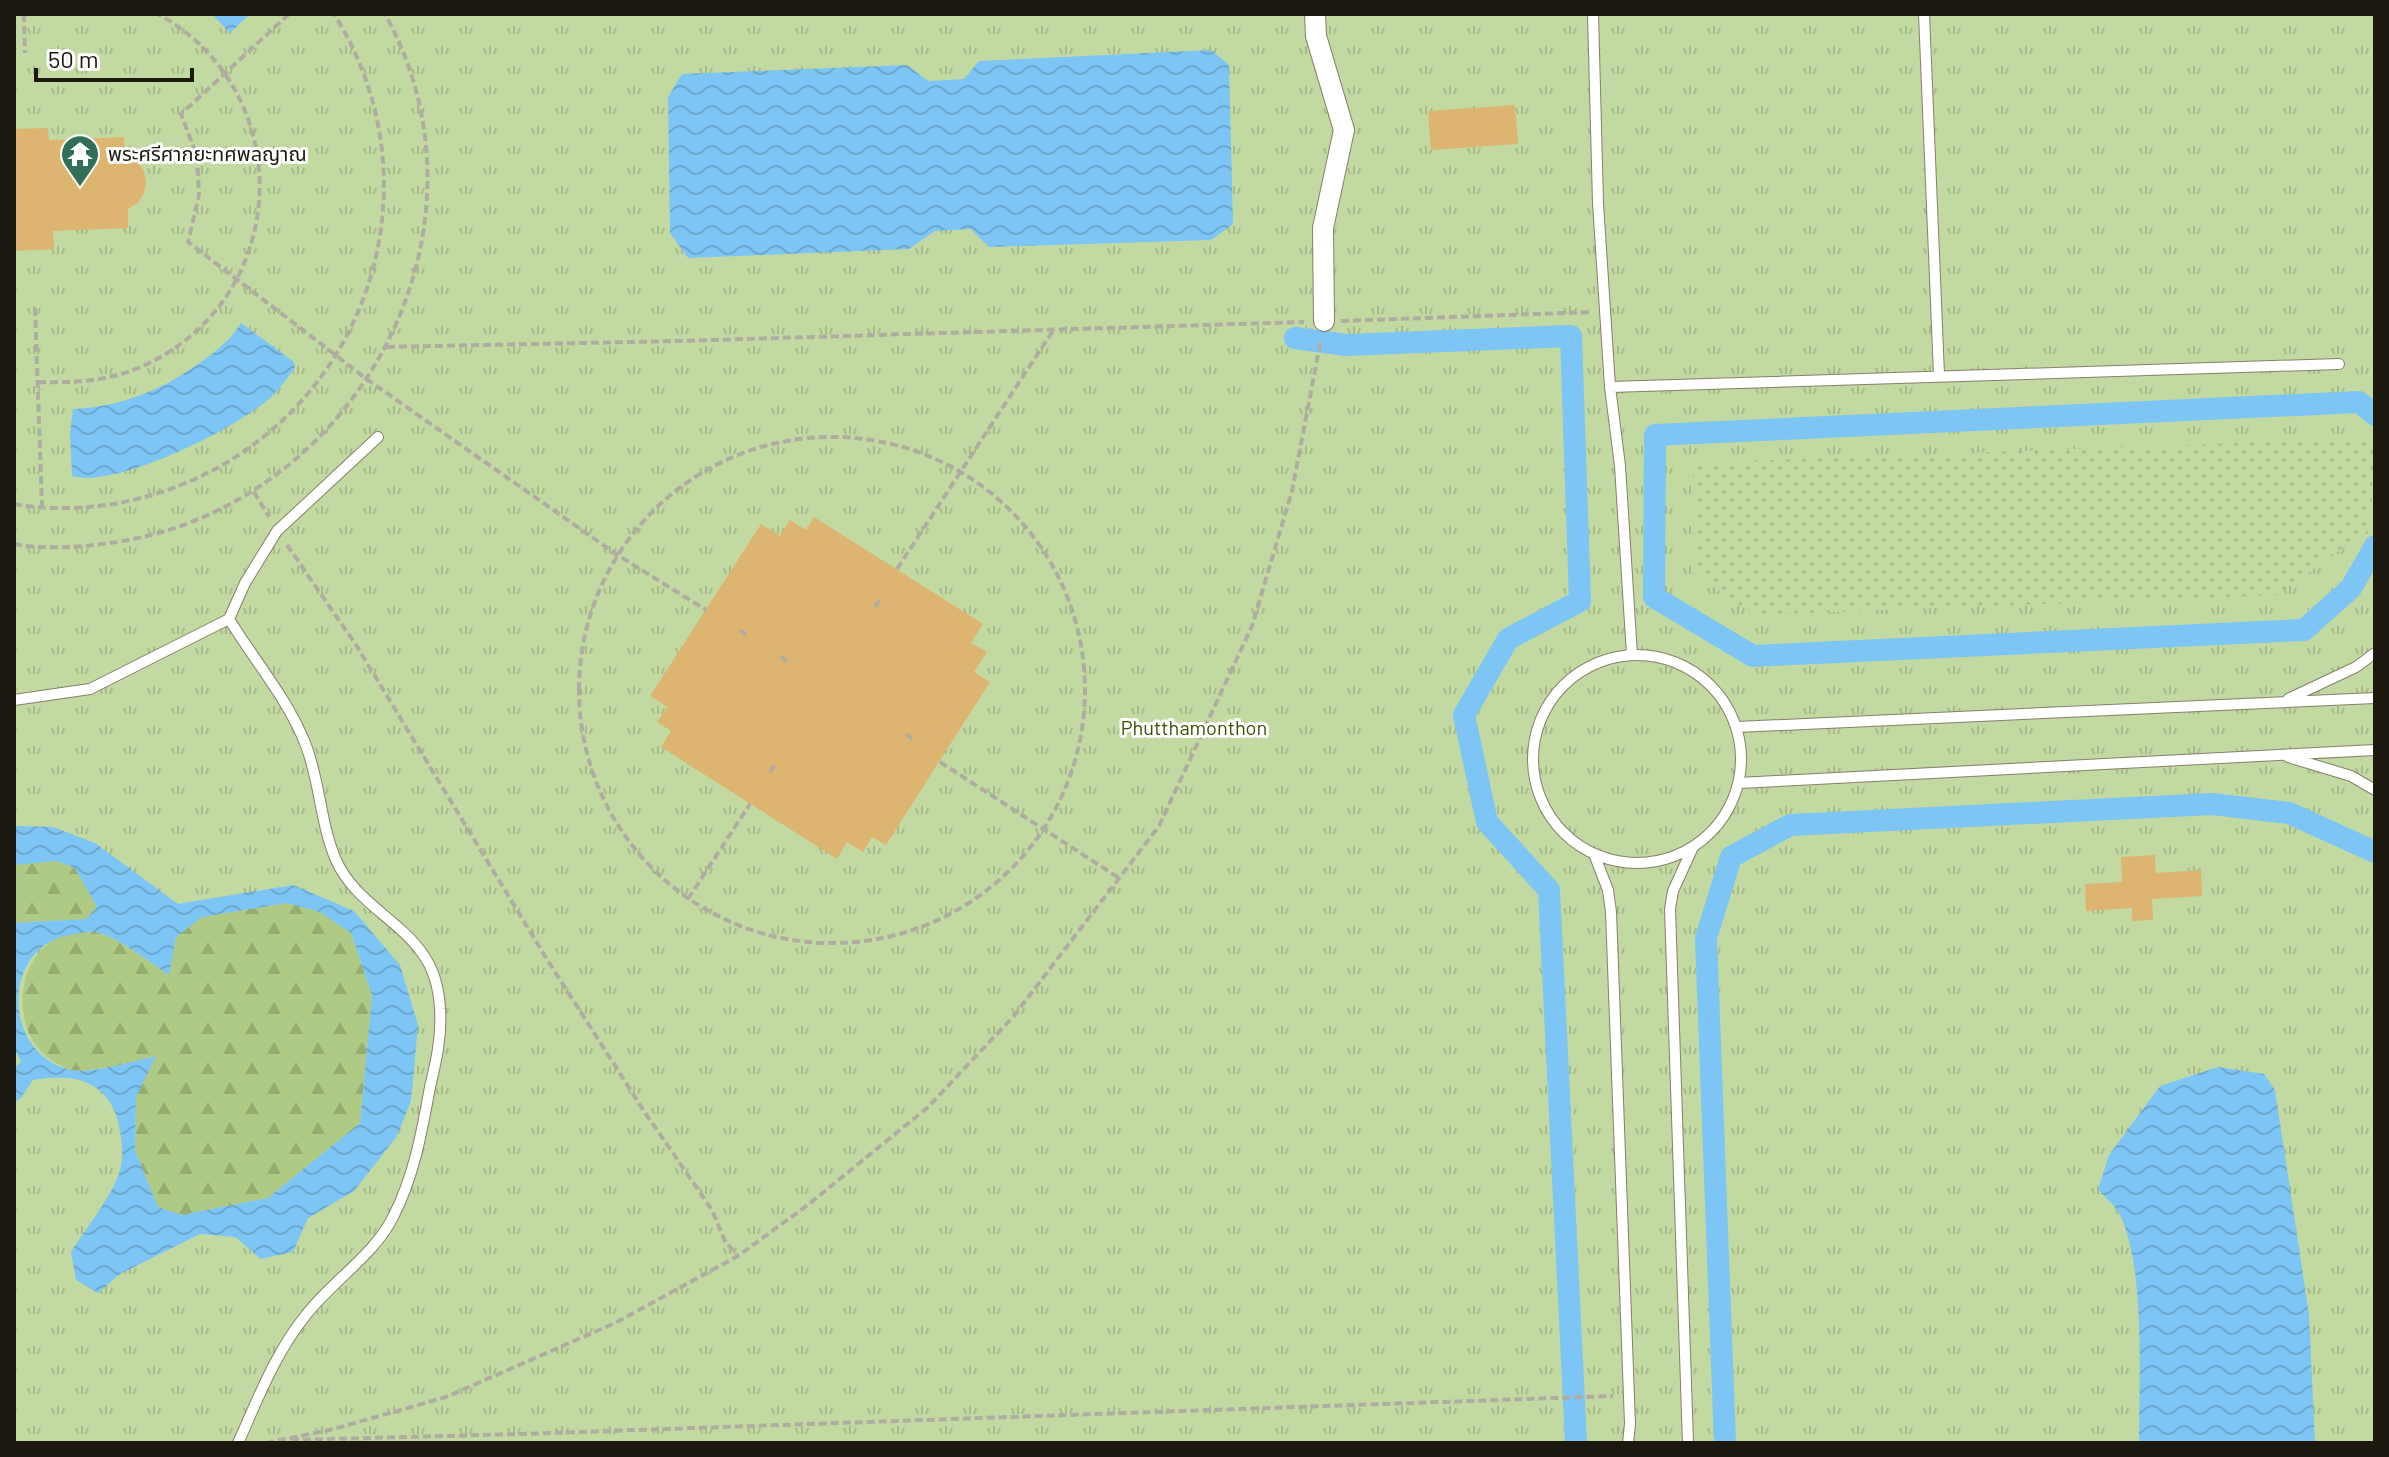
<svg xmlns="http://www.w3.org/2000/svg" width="2389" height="1457" viewBox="0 0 2389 1457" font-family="Barlow,'Noto Sans Thai',sans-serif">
<defs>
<pattern id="grass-tufts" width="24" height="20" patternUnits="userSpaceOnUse" patternTransform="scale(2)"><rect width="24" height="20" fill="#c2daa1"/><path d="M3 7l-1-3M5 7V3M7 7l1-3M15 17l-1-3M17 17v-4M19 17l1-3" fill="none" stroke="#a6ba8a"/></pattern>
<pattern id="forest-firs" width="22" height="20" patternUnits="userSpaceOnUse" patternTransform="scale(2)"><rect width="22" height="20" fill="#aeca84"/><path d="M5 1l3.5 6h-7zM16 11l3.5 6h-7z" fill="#95ad71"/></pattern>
<pattern id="garden-dots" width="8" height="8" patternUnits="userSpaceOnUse" patternTransform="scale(2)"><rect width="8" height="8" fill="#c2daa1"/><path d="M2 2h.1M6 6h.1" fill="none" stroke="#a6ba8a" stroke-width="1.8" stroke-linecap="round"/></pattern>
<pattern id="water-waves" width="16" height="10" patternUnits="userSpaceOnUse" patternTransform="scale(2)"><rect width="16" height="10" fill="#7dc5f4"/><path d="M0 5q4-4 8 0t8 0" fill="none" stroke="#6ba8d0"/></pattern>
</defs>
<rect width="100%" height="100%" fill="#fefaf0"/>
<!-- grass -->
<path fill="url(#grass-tufts)" d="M14,14H2375V1443H14Z"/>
<!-- forest -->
<path fill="url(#forest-firs)" d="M56,861L75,868L97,907L87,919L14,923V865Z
M287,903L320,912L351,933L372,995L360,1123L268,1198L181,1215L158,1207L135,1150L136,1097L108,1067C97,1068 82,1072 71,1070C66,1069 59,1064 54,1062C0,1029 17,923 94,932C115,935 151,963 169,975L176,937L202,917Z"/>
<!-- garden -->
<path fill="url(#garden-dots)" d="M2375,438L2370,529L2277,595L1755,615L1694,574L1693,463Z"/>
<!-- water -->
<path fill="url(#water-waves)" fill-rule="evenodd" d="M212,14H250L230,33Z
M1211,50L1229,65L1233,224L1211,240L989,247L971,229L935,231L909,249L688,258L670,233L668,97L682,74L907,65L928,81L964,79L979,61Z
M241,323L294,362L295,368C287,378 280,389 271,397C238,428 115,489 72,476L70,433L73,409C121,407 162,390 201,362C216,351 231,340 241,323Z
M14,826L53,827L95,843L178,904L293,885L354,911L400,965L418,1025L411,1101L397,1136L354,1191L308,1218L293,1252L261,1259L235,1237L200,1234L120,1274L98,1293L76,1280L71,1252C86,1228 106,1204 117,1179C123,1164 123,1152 121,1137C115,1085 81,1071 33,1080L20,1099L14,1102V1069L21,1061L14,1050V923L86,919L97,907L75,868L56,861L14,865ZM287,903L320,912L351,933L372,995L360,1123L268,1198L181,1215L158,1207L135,1150L136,1097L156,1056C135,1061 90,1074 71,1070C0,1054 0,941 76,934C82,933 89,931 95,932C115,935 151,963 169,975L176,937L202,917Z
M2218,1067L2264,1074L2275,1090L2309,1314L2315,1443H2139C2139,1383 2146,1265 2119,1213C2114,1205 2105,1197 2098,1189L2109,1155L2160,1086Z"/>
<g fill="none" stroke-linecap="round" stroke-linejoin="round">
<!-- canal -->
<path stroke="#7dc5f4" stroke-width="22" d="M1295,338L1346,345L1571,336L1580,601L1508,639L1464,715L1487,822L1549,890L1576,1443
M2375,415L2359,402L1655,435L1654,597L1753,656L2304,630L2351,588L2375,546
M1725,1443L1706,938L1731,857L1790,825L2212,804L2289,813L2375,852"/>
</g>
<!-- building -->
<path fill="#deb471" d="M1515,105L1518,144L1431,150L1428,111Z
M48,128L49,140L124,137L125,153L138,162L144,171L146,182L144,193L138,203L128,209V228L53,231L54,249L14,251V129Z
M814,517L983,624L971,643L987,652L974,672L990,682L886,845L872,837L863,852L847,842L837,859L661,747L671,731L657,722L667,707L650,696L761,524L780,536L790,520L806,530Z
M2155,855L2156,873L2201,870L2202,896L2152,899L2153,920L2132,921V908L2086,911L2085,884L2122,882L2121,857Z"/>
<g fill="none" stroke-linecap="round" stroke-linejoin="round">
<defs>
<path id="lane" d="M1593,14L1598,203L1610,387L1620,466L1632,655
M1924,14L1939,375
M1610,387L2339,364
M1533 759a104 104 0 1 1 208 0a104 104 0 1 1-208 0Z
M2288,699L2356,667L2375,653
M14,700L90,689L229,619
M1737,727L2375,698
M2288,757L2351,776L2375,790
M1739,783L2375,750
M1594,854L1608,890L1611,912L1630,1424L1628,1443
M238,1443C258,1399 275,1353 306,1315C333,1280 375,1255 394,1215C414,1176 422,1131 430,1087C436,1062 442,1036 440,1009C439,989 434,969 422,953C398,919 354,901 336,860C320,823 320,780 305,743C287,698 254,660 229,619L245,583L277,531L378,437
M1688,1443L1670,909L1673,891L1693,847"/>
<path id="street" d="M1315,14L1316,36L1344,130L1323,228L1324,321"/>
</defs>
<!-- lane casing -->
<use href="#lane" stroke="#887f6a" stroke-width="12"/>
<!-- street casing -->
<use href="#street" stroke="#887f6a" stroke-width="22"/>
<!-- path -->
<path stroke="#b0aca2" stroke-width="4" stroke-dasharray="8 4" stroke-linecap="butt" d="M24,14L25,53
M289,14L181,114L197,156L199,195L188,242L368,380L616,554L706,610
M35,308L42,507
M1341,321L1592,312
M387,347L680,341L1304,322
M38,382C75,383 111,381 145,365C292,297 299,92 158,14
M579 690a253 253 0 1 1 506 0a253 253 0 1 1-506 0Z
M254,492L269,517
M14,504C60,512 108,508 152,495C358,434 448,195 334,14
M14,544C50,550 87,547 123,541C359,500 504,229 385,14
M287,545L356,645L548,961L646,1114L712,1210L725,1241L738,1256
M897,569L1054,329
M875,607L880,599
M740,630L746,635
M781,656L787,662
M906,734L915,741
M940,762L1119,878
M770,772L776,763
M688,899L750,804
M291,1440L522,1434L1613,1396
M266,1443L334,1429L446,1397L615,1323L738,1256L809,1204L927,1108L1013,1017L1159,826L1252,626L1292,491L1321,339"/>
<!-- lane -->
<use href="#lane" stroke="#fff" stroke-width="10"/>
<!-- street -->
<use href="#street" stroke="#fff" stroke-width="20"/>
</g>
<!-- icons -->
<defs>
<symbol id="temple-pin" viewBox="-11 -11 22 30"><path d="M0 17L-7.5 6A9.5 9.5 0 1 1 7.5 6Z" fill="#336e59" stroke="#fff"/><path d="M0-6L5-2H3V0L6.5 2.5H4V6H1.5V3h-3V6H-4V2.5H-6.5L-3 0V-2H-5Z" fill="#fff"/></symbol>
</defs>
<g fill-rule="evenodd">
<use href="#temple-pin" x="58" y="132" width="44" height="60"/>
</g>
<g text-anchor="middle" stroke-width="6" stroke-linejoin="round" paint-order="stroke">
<!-- poi labels -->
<g font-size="20" fill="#1c1810" stroke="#fff" text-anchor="start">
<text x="108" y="161">พระศรีศากยะทศพลญาณ</text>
</g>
<!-- park labels -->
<g font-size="20" fill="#395000" stroke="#fff">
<text x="1194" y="735">Phutthamonthon</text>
</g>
</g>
<!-- border -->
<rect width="2389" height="1457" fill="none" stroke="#1c1810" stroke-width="32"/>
<!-- scale -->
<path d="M36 68v12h156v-12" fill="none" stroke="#1c1810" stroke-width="4"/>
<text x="48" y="68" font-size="24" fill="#1c1810" stroke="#ffffff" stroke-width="6" paint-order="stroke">50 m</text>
</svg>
